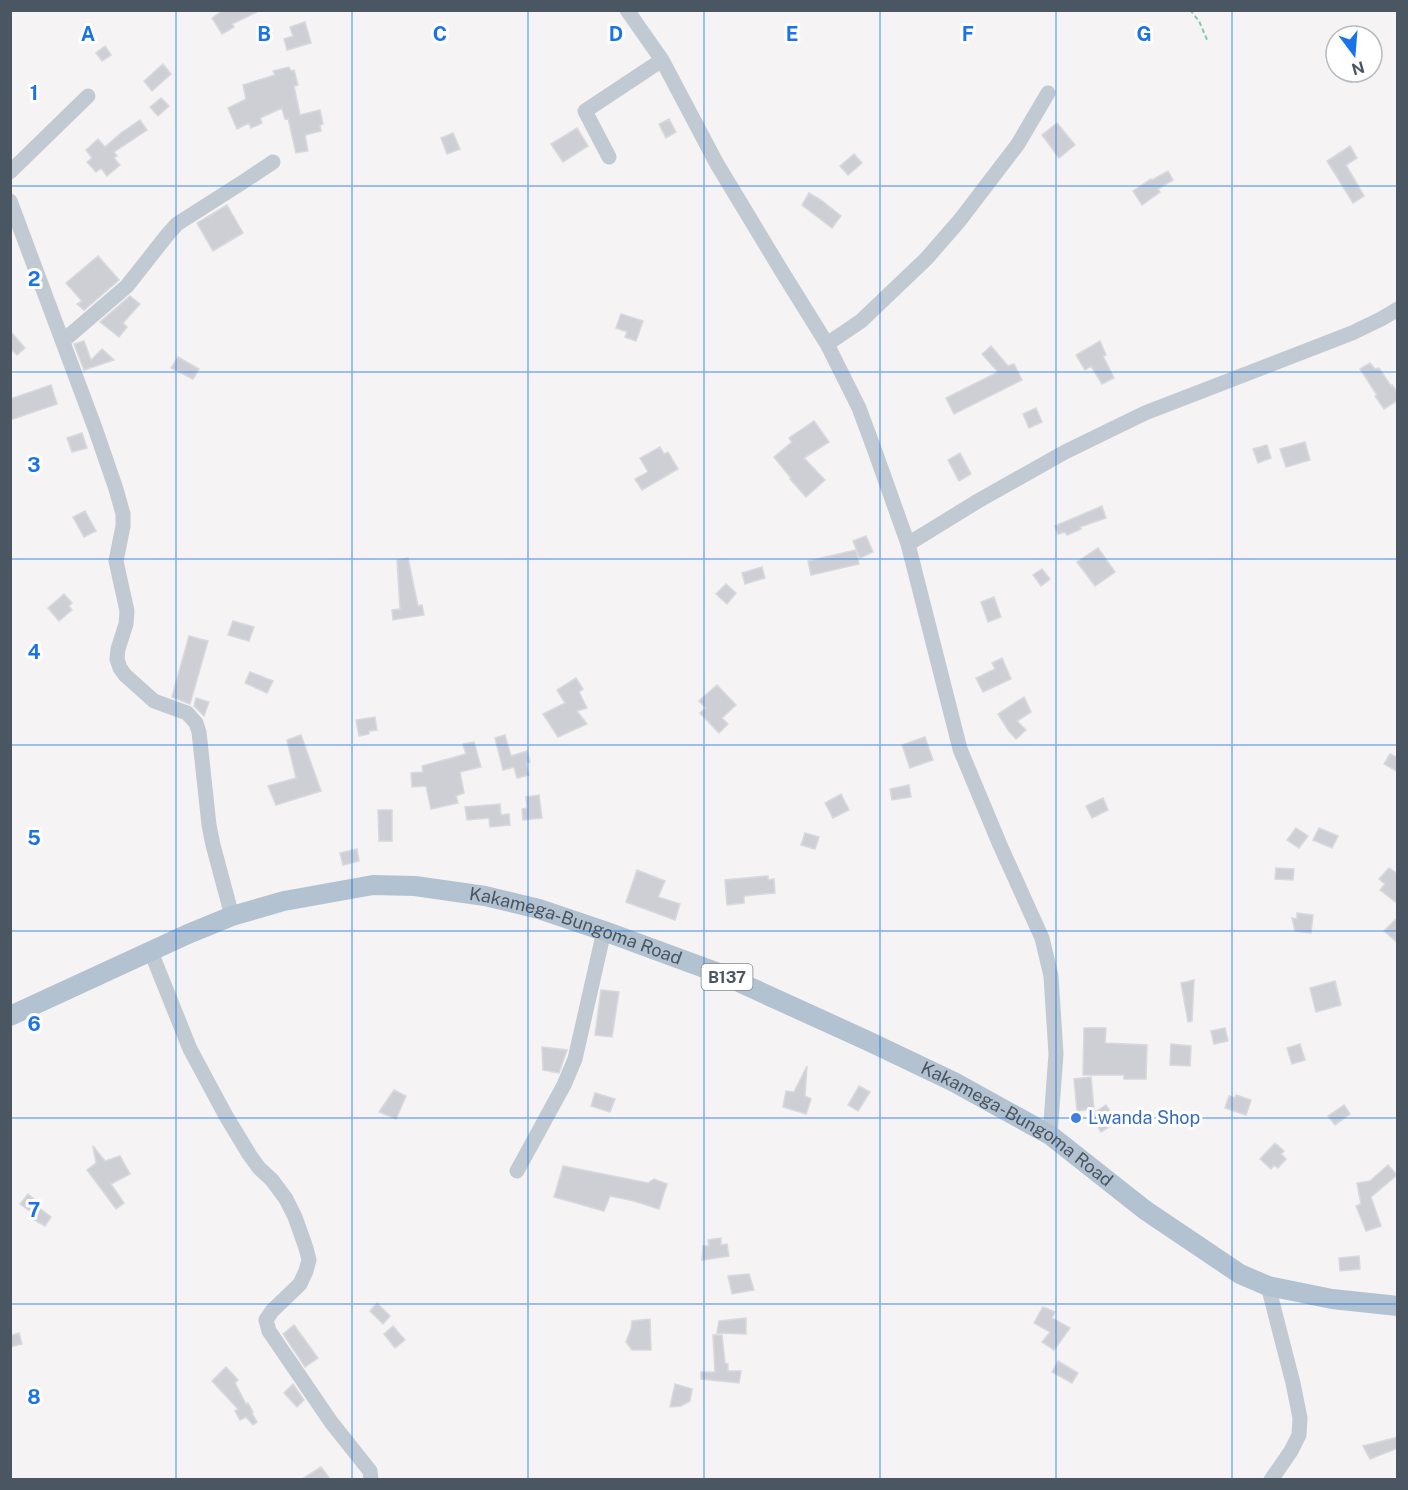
<svg xmlns="http://www.w3.org/2000/svg" width="1408" height="1490" viewBox="0 0 1408 1490" font-family="'Public Sans',sans-serif">
<rect width="100%" height="100%" fill="#f5f3f3"/>
<!-- building -->
<path fill="#cdcfd5" stroke="#d7d9de" stroke-width="1.5" d="M224,10H261L232,24L234,27L222,34L212,18Z
M305,22L311,43L287,50L284,39L293,36L290,27Z
M105,46L111,55L102,61L96,53Z
M163,64L171,74L152,91L144,81Z
M289,67L291,71L294,70L298,85L294,86L300,115L320,110L323,124L320,125L321,131L305,135L308,151L296,153L288,118L285,119L282,108L260,118L262,123L251,128L249,123L237,129L228,108L246,99L243,85L275,75L273,71Z
M161,98L169,106L158,116L150,107Z
M669,119L676,132L666,138L659,124Z
M140,120L147,130L114,152L117,156L114,158L120,165L107,176L101,168L96,172L87,162L92,158L86,150L98,139L105,147L121,133Z
M1057,123L1075,145L1059,158L1042,135Z
M577,128L588,146L563,162L551,144Z
M453,133L460,149L447,154L441,138Z
M1350,146L1357,158L1346,165L1364,196L1353,203L1327,161Z
M854,154L862,163L848,175L840,166Z
M1168,171L1173,180L1158,189L1160,192L1142,205L1133,191L1151,179L1152,180Z
M809,193L821,200L841,216L832,228L802,205Z
M227,205L243,233L213,251L197,223Z
M98,256L119,280L84,310L77,304L82,301L66,283Z
M130,296L140,304L123,323L127,327L119,337L100,322Z
M621,314L643,321L636,341L625,337L627,332L616,328Z
M10,331L25,348L17,355L10,348Z
M84,341L91,360L102,349L114,360L84,370L74,344Z
M1100,341L1106,355L1103,356L1114,378L1102,384L1091,366L1085,370L1076,355Z
M991,346L1008,366L1014,364L1022,380L954,414L946,398L998,372L982,354Z
M178,357L199,369L193,379L171,368Z
M1370,363L1375,369L1379,368L1391,386L1392,385L1398,393V400L1384,409L1375,396L1377,395L1360,369Z
M51,385L57,404L10,420V399Z
M1036,408L1042,422L1029,428L1023,414Z
M814,421L829,442L804,458L825,480L806,497L790,479L791,478L774,457L792,442L789,438Z
M82,433L87,448L72,452L67,438Z
M1305,442L1310,460L1286,467L1280,449Z
M1267,445L1271,458L1258,463L1253,449Z
M660,447L664,454L668,452L678,469L642,490L635,479L648,472L640,458Z
M960,453L971,474L959,481L948,460Z
M1102,506L1106,518L1080,527L1081,529L1067,535L1065,532L1058,534L1055,526Z
M85,511L96,531L84,537L73,517Z
M866,536L873,552L860,558L853,541Z
M1098,548L1115,572L1095,586L1077,562Z
M856,550L859,564L811,575L808,561Z
M408,558L418,606L422,605L424,615L393,620L392,610L400,609L397,560Z
M762,567L765,578L745,584L742,573Z
M1042,569L1050,579L1041,586L1033,575Z
M726,584L736,593L727,604L716,594Z
M64,594L72,603L69,606L72,610L59,621L48,608Z
M994,597L1001,617L988,622L981,602Z
M233,621L254,627L249,641L228,635Z
M189,636L208,641L190,704L172,697Z
M1002,658L1011,679L983,692L976,678L995,669L992,663Z
M250,672L273,681L267,693L245,683Z
M576,678L583,689L579,692L587,708L577,711L587,724L558,737L543,714L565,703L557,690Z
M717,685L736,705L722,718L728,724L719,733L700,713L706,708L699,701Z
M1024,697L1031,712L1017,721L1026,730L1016,739L1008,730L998,714Z
M196,698L209,702L204,716L194,706Z
M375,717L377,730L369,731V734L359,736L356,720Z
M301,735L321,791L276,805L268,786L296,778L287,740Z
M505,735L511,756L527,751L530,762L526,763L529,775L517,778L514,767L503,770L495,738Z
M925,737L933,760L910,768L902,745Z
M474,742L481,767L460,772L464,793L456,796L458,803L431,809L426,786L412,787L411,773L423,772L422,766L466,754L463,744Z
M1390,754L1398,758V772L1384,764Z
M909,785L911,797L892,800L890,789Z
M841,794L849,810L833,818L825,803Z
M539,795L542,818L523,820L522,809L527,808L526,797Z
M1103,798L1108,810L1092,818L1086,806Z
M500,804L501,815L509,814L510,825L490,827L489,818L467,820L465,807Z
M378,810H392V841H379Z
M1296,828L1308,836L1299,848L1287,840Z
M1319,828L1338,836L1332,848L1313,840Z
M805,833L819,837L815,849L801,845Z
M357,849L359,861L343,865L340,853Z
M1276,868L1294,869L1293,880L1275,879Z
M1389,868L1398,874V904L1380,890L1385,884L1379,879Z
M637,870L665,881L658,897L680,904L675,920L626,902Z
M768,876V880L774,879L775,893L744,896V903L727,905L725,880Z
M1297,913L1313,915L1311,933L1295,931L1292,918L1297,919Z
M1398,917V943L1384,931Z
M1194,980L1192,1021L1188,1022L1181,983Z
M1335,981L1341,1005L1316,1012L1310,988Z
M601,990L619,992L612,1037L595,1035Z
M1084,1028H1106L1105,1043L1147,1045L1146,1079H1124V1075H1083Z
M1225,1028L1228,1041L1214,1044L1211,1031Z
M1171,1044L1191,1046L1190,1066L1170,1065Z
M1300,1044L1305,1060L1292,1064L1287,1048Z
M542,1047L567,1050L559,1073L543,1070Z
M807,1066L805,1096L811,1099L806,1114L783,1107L786,1091L794,1092Z
M1091,1077L1094,1109L1077,1111L1074,1079Z
M859,1086L870,1092L858,1111L848,1105Z
M394,1090L406,1096L396,1119L379,1112Z
M595,1093L615,1099L610,1112L591,1106Z
M1236,1095L1251,1100L1246,1115L1225,1108L1229,1096L1235,1098Z
M1106,1105L1117,1122L1101,1132L1091,1115Z
M1344,1105L1350,1114L1335,1125L1328,1116Z
M1275,1143L1284,1151L1281,1154L1286,1159L1278,1168L1274,1165L1271,1169L1260,1159Z
M93,1146L105,1161L120,1156L130,1174L111,1184L124,1203L116,1209L87,1170L96,1163Z
M1388,1165L1397,1175L1371,1197L1381,1226L1366,1231L1356,1206L1361,1204L1357,1183L1370,1181Z
M563,1166L648,1183L654,1179L667,1184L659,1209L634,1201L610,1196L604,1211L554,1197Z
M28,1194L37,1202L30,1211L20,1204Z
M38,1207L51,1217L45,1226L31,1218Z
M721,1238V1245L727,1244L729,1256L702,1260L703,1246H709L708,1240Z
M1359,1256L1360,1269L1340,1271L1339,1258Z
M749,1274L754,1290L732,1294L728,1276Z
M377,1303L390,1316L383,1324L370,1311Z
M1043,1307L1055,1312L1052,1318L1070,1328L1054,1350L1042,1342L1050,1332L1034,1323Z
M746,1318V1334L717,1333L719,1321Z
M650,1319L651,1350H632L626,1342L631,1329L632,1321Z
M294,1325L318,1358L305,1367L283,1334Z
M393,1326L405,1340L395,1348L384,1334Z
M19,1333L22,1344L10,1347V1336Z
M713,1335H722L725,1363L728,1364V1371H741L739,1383L701,1379V1372H715Z
M1058,1361L1078,1373L1072,1383L1052,1372Z
M226,1367L238,1380L235,1383L246,1404L248,1403L253,1412L252,1413L257,1422L253,1425L246,1417L240,1420L235,1411L238,1409L212,1381Z
M293,1384L304,1400L297,1407L284,1393Z
M675,1384L692,1389L690,1401L681,1406L670,1407Z
M1398,1437V1448L1370,1459L1363,1446Z
M321,1467L330,1479H302Z"/>
<g fill="none" stroke-linecap="round" stroke-linejoin="round">
<!-- path -->
<path stroke="#7ad0a6" stroke-width="2" stroke-dasharray="4.5 3" stroke-linecap="butt" d="M1190,10L1199,21L1208,42"/>
<!-- minor -->
<path stroke="#c1cad2" stroke-width="15" d="M627,10L662,60L717,164L781,270L827,344L859,408L876,454L908,544L960,749L1000,845L1042,938L1051,976L1056,1054L1050,1135
M609,157L585,111L662,60
M10,172L88,96
M10,201L95,428L116,489L123,514V526L116,561L127,611L126,624L118,649L117,659L120,668L125,675L154,701L187,713L196,723L199,732L209,825L213,845L232,916
M63,341L127,286L168,234L177,224L243,182L273,162
M827,344L861,321L927,258L960,220L1018,144L1048,93
M908,544L978,501L1065,452L1145,413L1352,333L1381,319L1398,309
M151,952L190,1049L226,1116L249,1154L259,1168L272,1180L286,1199L295,1217L306,1248L309,1260L306,1271L300,1284L272,1311L266,1320L269,1331L331,1422L370,1471L371,1480
M517,1171L564,1085L575,1059L604,931
M1268,1286L1293,1383L1300,1418L1299,1435L1291,1451L1271,1480"/>
<!-- major -->
<path stroke="#b3c2d1" stroke-width="20" id="s1" d="M10,1016L188,934L232,916L284,901L373,885L415,886L485,896L539,909L604,931L721,974L868,1041L954,1082L1050,1135L1145,1210L1240,1274L1268,1286L1332,1299L1398,1306"/>
</g>
<!-- grid -->
<path fill="none" stroke="#1a73e8" stroke-width="1.5" stroke-opacity="0.55" d="M176,10V1480M352,10V1480M528,10V1480M704,10V1480M880,10V1480M1056,10V1480M1232,10V1480M10,186H1398M10,372H1398M10,559H1398M10,745H1398M10,931H1398M10,1118H1398M10,1304H1398"/>
<!-- markers -->
<circle fill="#3f7fe0" stroke="#fff" stroke-width="2" cx="1076" cy="1118" r="6"/>
<g text-anchor="middle" stroke-width="6" stroke-linejoin="round" paint-order="stroke">
<!-- shield labels -->
<rect fill="#fff" stroke="#808990" stroke-width="1.5" x="701.5" y="964" width="51" height="26" rx="4.5"/>
<g font-size="16" font-weight="bold" fill="#4a5661">
<text x="727" y="983">B137</text>
</g>
<!-- street labels -->
<g font-size="18" fill="#4a5661" stroke="#fff">
<text dy="6" stroke="none"><textPath href="#s1" startOffset="596">Kakamega-Bungoma Road</textPath></text>
<text dy="6" stroke="none"><textPath href="#s1" startOffset="1082">Kakamega-Bungoma Road</textPath></text>
</g>
<!-- shop labels -->
<g font-size="18" fill="#366cbe" stroke="#fff" text-anchor="start">
<text x="1088" y="1124">Lwanda Shop</text>
</g>
</g>
<g font-size="20" text-anchor="middle" font-weight="bold" fill="#1a73e8" stroke="#fff" stroke-width="6" stroke-linejoin="round" paint-order="stroke">
<text x="88" y="41">A</text>
<text x="264" y="41">B</text>
<text x="440" y="41">C</text>
<text x="616" y="41">D</text>
<text x="792" y="41">E</text>
<text x="968" y="41">F</text>
<text x="1144" y="41">G</text>
<text x="34" y="100">1</text>
<text x="34" y="286">2</text>
<text x="34" y="472">3</text>
<text x="34" y="659">4</text>
<text x="34" y="845">5</text>
<text x="34" y="1031">6</text>
<text x="34" y="1217">7</text>
<text x="34" y="1404">8</text>
</g>
<!-- border -->
<rect width="1408" height="1490" fill="none" stroke="#4a5661" stroke-width="24"/>
<!-- north arrow -->
<g transform="translate(1354 54) rotate(164)"><circle r="28" fill="#ffffff" stroke="#b7bbc0" stroke-width="1.5"/>
<path d="M0-4.5L10 22L0 15L-10 22Z" fill="#1a73e8"/>
<text y="-9" font-size="16" font-weight="bold" text-anchor="middle" fill="#4a5661">N</text>
</g>
</svg>
